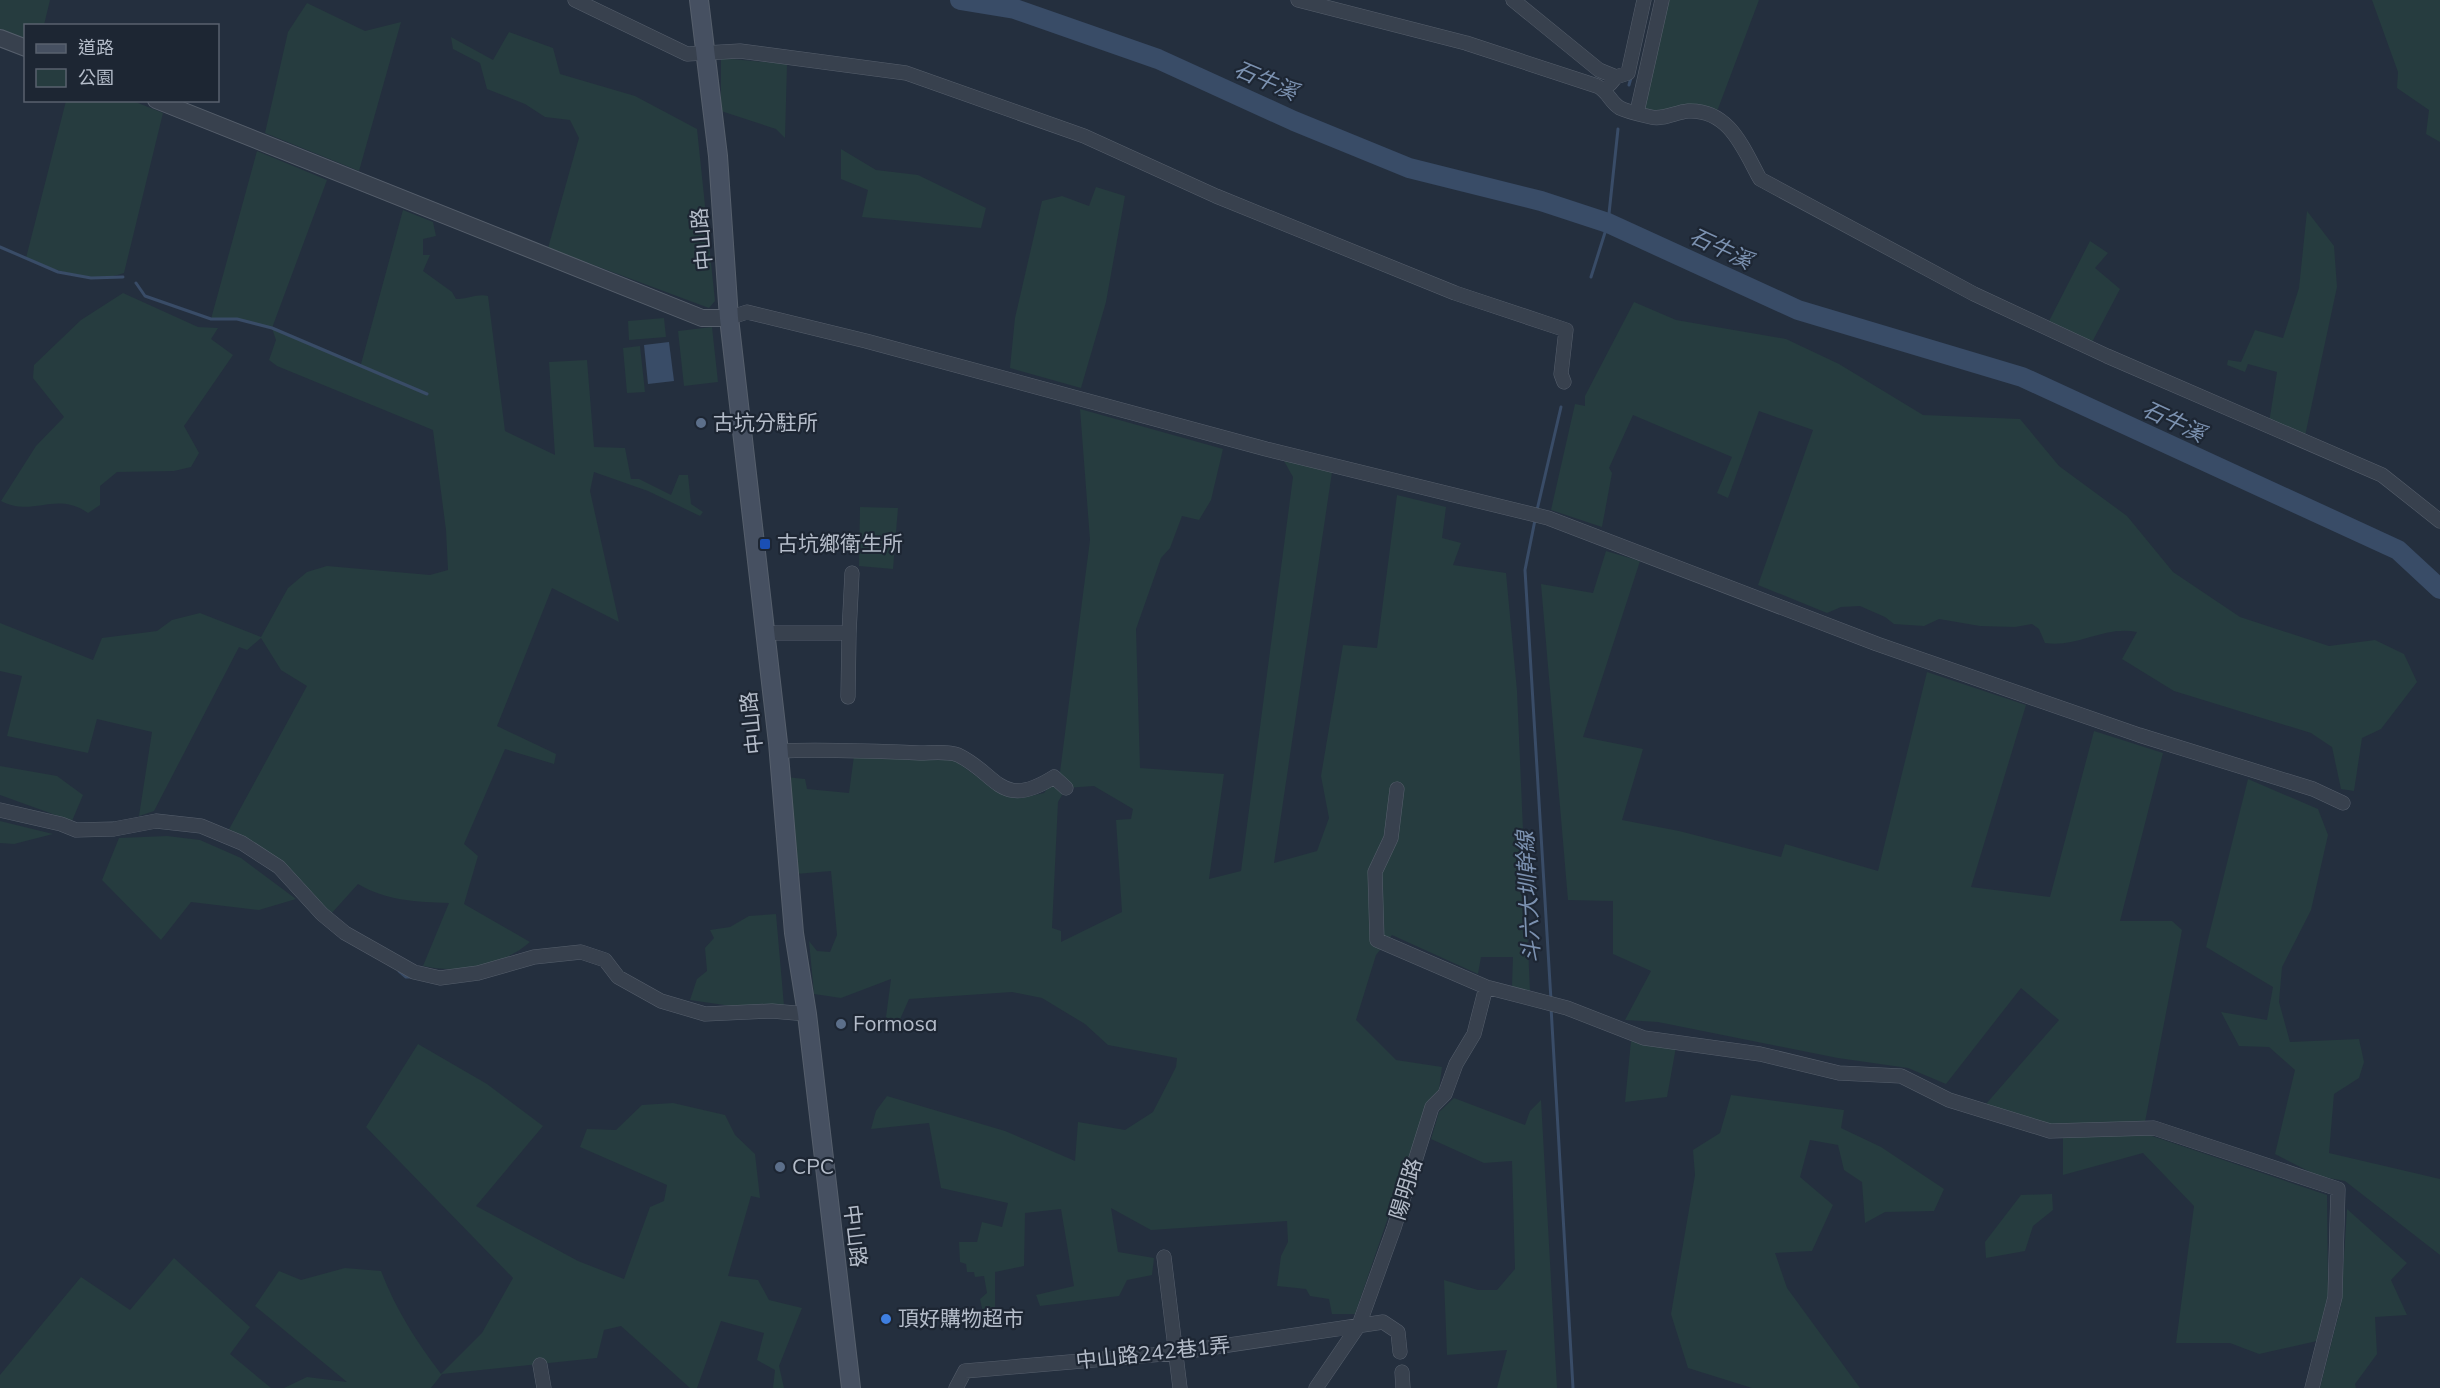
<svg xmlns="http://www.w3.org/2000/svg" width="2440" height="1388" viewBox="0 0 2440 1388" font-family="Mulish,'Noto Sans TC',sans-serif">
<rect width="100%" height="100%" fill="#242f3e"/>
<!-- green -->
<path fill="#263c3f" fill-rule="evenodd" d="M0,0H50L44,25L26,26L25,40L0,29Z
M1666,0H1759L1716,114L1638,112Z
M2372,0H2440V142L2426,134L2429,110L2397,88L2398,72Z
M307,3L365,31L401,22L359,171L265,133L288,32Z
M509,32L553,48L560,74L635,96L697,129L715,301L709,308L548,248L579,138L570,120L545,117L525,104L487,89L480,63L453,49L451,37L493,60Z
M721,58L787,64L785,138L776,129L721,111Z
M66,101H133L163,113L124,273C91,285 57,271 26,258Z
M841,149L876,170L918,175L986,208L981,228L862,217L868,190L841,179Z
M257,151L327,180L272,328L361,364L403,210L433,222L436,236L423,239V255H430L423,271L452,292L456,299C467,299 479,293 488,296L505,431L555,455L549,362L587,360L594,447L625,448L631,479H639L671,495L679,475H688L691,504L703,512L700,516L648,491L594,472L590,491L619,622L552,588L497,726L556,754L554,764L505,749L464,844L478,856L464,904L530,942C503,966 458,974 423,966L449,903C417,902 387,901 358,884L330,915L242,836L227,833L307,686L281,670L261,638L247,650L239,647L154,811L139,816L152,732L97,719L88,753L7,736L22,676L0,671V623L93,660L102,638L157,631L172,620L200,613L261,637L288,588L307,572L327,566L430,575L448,570L446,530L433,430L277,366L269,360L276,340L272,328L237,319H211Z
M1096,187L1125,196L1106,302L1081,388L1010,368L1015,318L1042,201L1062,196L1089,206Z
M2307,211L2334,246L2337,287L2305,436L2269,423L2277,372L2248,364L2245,372L2227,365L2228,360L2241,362L2255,330L2283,338L2299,288Z
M2090,241L2108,253L2095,268L2120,289L2090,346L2047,325Z
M123,293L198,327L218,328L211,339L233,355L184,426L199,453L191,467L174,471L117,472L100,486V505L88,513C56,490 33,518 1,501L36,446L64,417L33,378L34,365L81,320Z
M1634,302L1676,320L1786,339L1839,364L1923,415L2020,419L2059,466L2127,516L2173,572L2240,617L2329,646L2375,640L2404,654L2417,682L2381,729L2362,738L2354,791L2341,789L2332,747L2311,733L2174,691L2122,659L2137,632C2105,625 2077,648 2045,643L2039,629L2032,624L2015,627L1980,626L1939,619L1924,626L1894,624L1885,617L1860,606L1841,607L1827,613L1758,585L1813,430L1759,411L1728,498L1717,493L1732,457L1633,415L1609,468L1612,473L1602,527L1551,510L1575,404L1585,406V396Z
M664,318L666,337L629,340L628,321Z
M712,327L718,382L684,386L678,331Z
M640,346L645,392L627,393L623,348Z
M1080,409L1223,449L1211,500L1199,520L1182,516L1170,548L1161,558L1136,629L1140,768L1224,774L1209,879L1241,871L1293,477L1284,461L1332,472L1274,863L1317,851L1329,818L1321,776L1343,645L1377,648L1397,495L1446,507L1442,538L1461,543L1453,565L1506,573L1517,691L1530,992L1512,987L1513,957H1481L1478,974L1392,935L1376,955L1356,1020L1396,1060L1442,1067L1439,1089L1425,1110L1355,1314H1332L1329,1299L1310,1296L1306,1289L1277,1286L1281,1256L1288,1242L1287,1221L1151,1230L1111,1208L1118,1252L1154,1258L1152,1275L1127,1280L1119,1296L1040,1306L1036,1295L1074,1286L1061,1209L1025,1213L1024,1266L995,1272V1313H983L980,1299L987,1293L984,1276L975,1277L974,1272H967L966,1264L960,1262L959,1242H977L982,1222L1002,1227L1008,1203L941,1188L929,1123L871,1129L876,1111L887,1096L1005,1131L1075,1161L1078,1122L1125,1130L1153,1112L1176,1067L1177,1058L1108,1045L1085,1024L1042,998L1012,992L909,999L898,1024H891L886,1017L891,979L841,998L814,994L809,941L817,951L830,952L837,935L831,871L796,874L786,777L805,779L807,789L849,793L854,756L954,760L994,789L1021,798L1044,793L1060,772L1090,540ZM1094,786L1133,809L1131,819L1116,820L1122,912L1061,942V931L1052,928L1058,802L1066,788Z
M860,507L898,508L893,569L859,566Z
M1606,551L1640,561L1583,737L1643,749L1622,820L1679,831L1781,857L1785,844L1878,871L1927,672L2026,705L1971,887L2050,897L2094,731L2163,753L2120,921H2172L2182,930L2145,1122L2050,1124L1986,1104L2059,1020L2021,988L1946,1084L1908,1068L1838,1058L1658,1022L1625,1020L1651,971L1613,954V901L1568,900L1541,584L1593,593Z
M0,766L57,776L83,795L72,821L0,795Z
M2248,779L2318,809L2328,835L2311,910L2282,967L2279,1002L2290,1042L2359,1039L2364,1062L2359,1078L2334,1094L2329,1153L2440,1179V1255L2345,1181L2318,1176L2275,1154L2295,1070L2269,1047L2239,1046L2221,1012L2267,1020L2273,987L2206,947Z
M0,821L53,834L14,844L0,843Z
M167,836L200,840L241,858L296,899L259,910L191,902L161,940L102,880L119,838Z
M776,914L784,1006H731L690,1000L697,979L707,971L705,948L714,938L710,930L730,927L749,916Z
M1631,1041L1676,1047L1667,1097L1625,1102Z
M418,1044L487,1084L543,1126L476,1206L578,1261L624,1279L650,1207L664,1201L667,1185L580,1147L587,1129L616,1130L642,1105L673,1103L725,1115L735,1135L755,1154L760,1198L751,1196L728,1276L758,1280L769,1300L802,1308L779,1366L784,1388H773L775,1370L757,1360L764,1333L721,1321L697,1388H690L621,1326L604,1330L597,1358L442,1374L431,1388H284L307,1377L347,1382L255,1306L279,1271L301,1280L345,1268L381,1271C396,1310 416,1341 441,1374L482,1333L513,1278L366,1127Z
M1731,1095L1844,1110L1841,1128L1881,1147L1944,1189L1934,1211L1885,1212L1865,1223L1862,1182L1844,1170L1838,1145L1810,1140L1800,1177L1833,1205L1812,1251L1775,1253L1787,1288L1860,1388H1752L1688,1368L1671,1314L1695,1175L1693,1150L1720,1133Z
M1454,1098L1525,1125L1530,1111L1541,1100L1557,1388H1497L1507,1350L1447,1355L1444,1280L1478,1290H1497L1515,1269L1512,1161L1484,1163L1431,1139L1439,1112Z
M2149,1135L2327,1195L2328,1294L2317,1341L2259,1354L2230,1343H2176L2194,1206L2143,1153L2063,1175V1137Z
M2052,1194L2053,1210L2033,1226L2025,1251L1986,1258L1985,1242L2021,1195Z
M2347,1209L2407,1263L2391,1280L2407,1315L2375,1317L2377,1354L2355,1384L2356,1388H2320L2341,1305Z
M174,1258L250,1327L230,1354L271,1388H0V1375L81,1277L130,1310Z"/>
<!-- water -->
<path fill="#394c67" d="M669,342L674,381L648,384L644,345Z"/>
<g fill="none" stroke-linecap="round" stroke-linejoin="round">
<!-- stream -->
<path stroke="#394c67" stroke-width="3" d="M1629,85L1631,78
M0,247L58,272L91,278L123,277
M1591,277L1608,223L1618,129
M136,283L145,296L211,319H237L272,328L427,394
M1537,510L1561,407
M1535,520L1525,570L1551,1000
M399,971L406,977H411
M1551,1007L1573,1388"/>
<!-- river -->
<path stroke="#394c67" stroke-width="20" d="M960,0L1015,9L1158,59L1294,121L1409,168L1541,201L1608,223L1798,310L2022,377L2398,550L2440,589"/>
<defs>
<path id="minor" d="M575,0L687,54L740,51L906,73L1084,136L1216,196L1455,293L1566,330L1561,374L1564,382
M1298,0L1466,43L1597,86C1608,91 1610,102 1620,108C1628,112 1643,115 1651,117C1663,120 1676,112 1688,111C1729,109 1743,148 1760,179L1974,294L2107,356L2382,475L2440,521
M1513,0L1599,70L1616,77
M1610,84L1616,77L1628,73L1644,0
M1637,112L1662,0
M729,318L747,312L866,341L1266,449L1548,518L1877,644L2139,735L2313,789L2343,803
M764,633H849L852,573
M848,697L849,633
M778,751C826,749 873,751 921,753C931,753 948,751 958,755C998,774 1000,811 1054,777L1066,788
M1397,789L1391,838L1375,872L1377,940L1486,987L1567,1008L1644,1038L1760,1054L1839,1073L1901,1076L1949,1100L2050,1131L2154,1128L2338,1189L2335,1297L2312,1388
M0,810L61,824L76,830L114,829L156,821L201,826L242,843L279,867L322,914L345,933L414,972L440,978L478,973L534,957L581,952L605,960L618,977L661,1001L705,1014L772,1011L807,1014
M1164,1257L1180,1388
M540,1365L544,1388
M1402,1372L1403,1388
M956,1388L965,1371L1175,1353L1383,1322L1398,1332L1400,1352
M1316,1388L1359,1325L1394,1228L1432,1107L1445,1094L1456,1064L1474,1034L1486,987"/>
<path id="tertiary" d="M0,38L26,48
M156,100L702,318H729"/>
<path id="secondary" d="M699,0L718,156L729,318L778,743L794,933L807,1014L851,1388"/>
</defs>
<!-- minor casing -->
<use href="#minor" stroke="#565f6c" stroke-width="15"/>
<!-- tertiary casing -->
<use href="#tertiary" stroke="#565f6c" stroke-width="18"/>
<!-- secondary casing -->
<use href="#secondary" stroke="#565f6c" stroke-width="20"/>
<!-- minor -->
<use href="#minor" stroke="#38414e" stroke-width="14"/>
<!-- tertiary -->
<use href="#tertiary" stroke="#38414e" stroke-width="16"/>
<!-- secondary -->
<use href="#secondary" stroke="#465061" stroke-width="18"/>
</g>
<!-- markers -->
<g fill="#5c6f8a" stroke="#1d2633" stroke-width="2">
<circle cx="701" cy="423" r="6"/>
<circle cx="841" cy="1024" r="6"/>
<circle cx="780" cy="1167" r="6"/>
</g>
<rect fill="#1a4fb4" stroke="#1d2633" stroke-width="2" x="759" y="538" width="12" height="12" rx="3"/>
<circle fill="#3f7fe0" stroke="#1d2633" stroke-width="2" cx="886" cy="1319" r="6"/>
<g text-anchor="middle" stroke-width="4.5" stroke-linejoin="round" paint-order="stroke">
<!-- street labels -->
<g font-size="21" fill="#b4bcc9" stroke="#1d2633">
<text transform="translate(702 239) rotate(-95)" y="7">中山路</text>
<text transform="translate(752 723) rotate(-96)" y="7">中山路</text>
<text transform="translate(1406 1189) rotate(-73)" y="7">陽明路</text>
<text transform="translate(855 1236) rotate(83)" y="7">中山路</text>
<text transform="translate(1153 1353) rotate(-6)" y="7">中山路242巷1弄</text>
</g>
<!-- poi labels -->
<g font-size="21" fill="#b4bcc9" stroke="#1d2633" text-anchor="start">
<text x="713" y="430">古坑分駐所</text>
<text x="777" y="551">古坑鄉衛生所</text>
<text x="853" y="1031">Formosa</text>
<text x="792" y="1174">CPC</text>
<text x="898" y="1326">頂好購物超市</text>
</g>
<!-- water labels -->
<g font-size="22" font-style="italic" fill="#7c92b1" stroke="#1d2633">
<text transform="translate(1266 80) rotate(23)" y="8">石牛溪</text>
<text transform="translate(1721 248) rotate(25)" y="8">石牛溪</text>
<text transform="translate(2174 421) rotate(25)" y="8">石牛溪</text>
<text transform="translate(1528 897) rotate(-93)" y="8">斗六大圳幹線</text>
</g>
</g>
<!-- legend -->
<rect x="24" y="24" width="195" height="78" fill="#1d2633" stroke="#59626f" stroke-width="1.5"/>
<rect x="36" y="44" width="30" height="9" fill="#465061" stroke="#59626f" stroke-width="1.5"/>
<text x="78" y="54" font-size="18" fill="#b4bcc9">道路</text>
<rect x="36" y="69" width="30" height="18" fill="#263c3f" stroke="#59626f" stroke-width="1.5"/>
<text x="78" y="84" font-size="18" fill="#b4bcc9">公園</text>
</svg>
